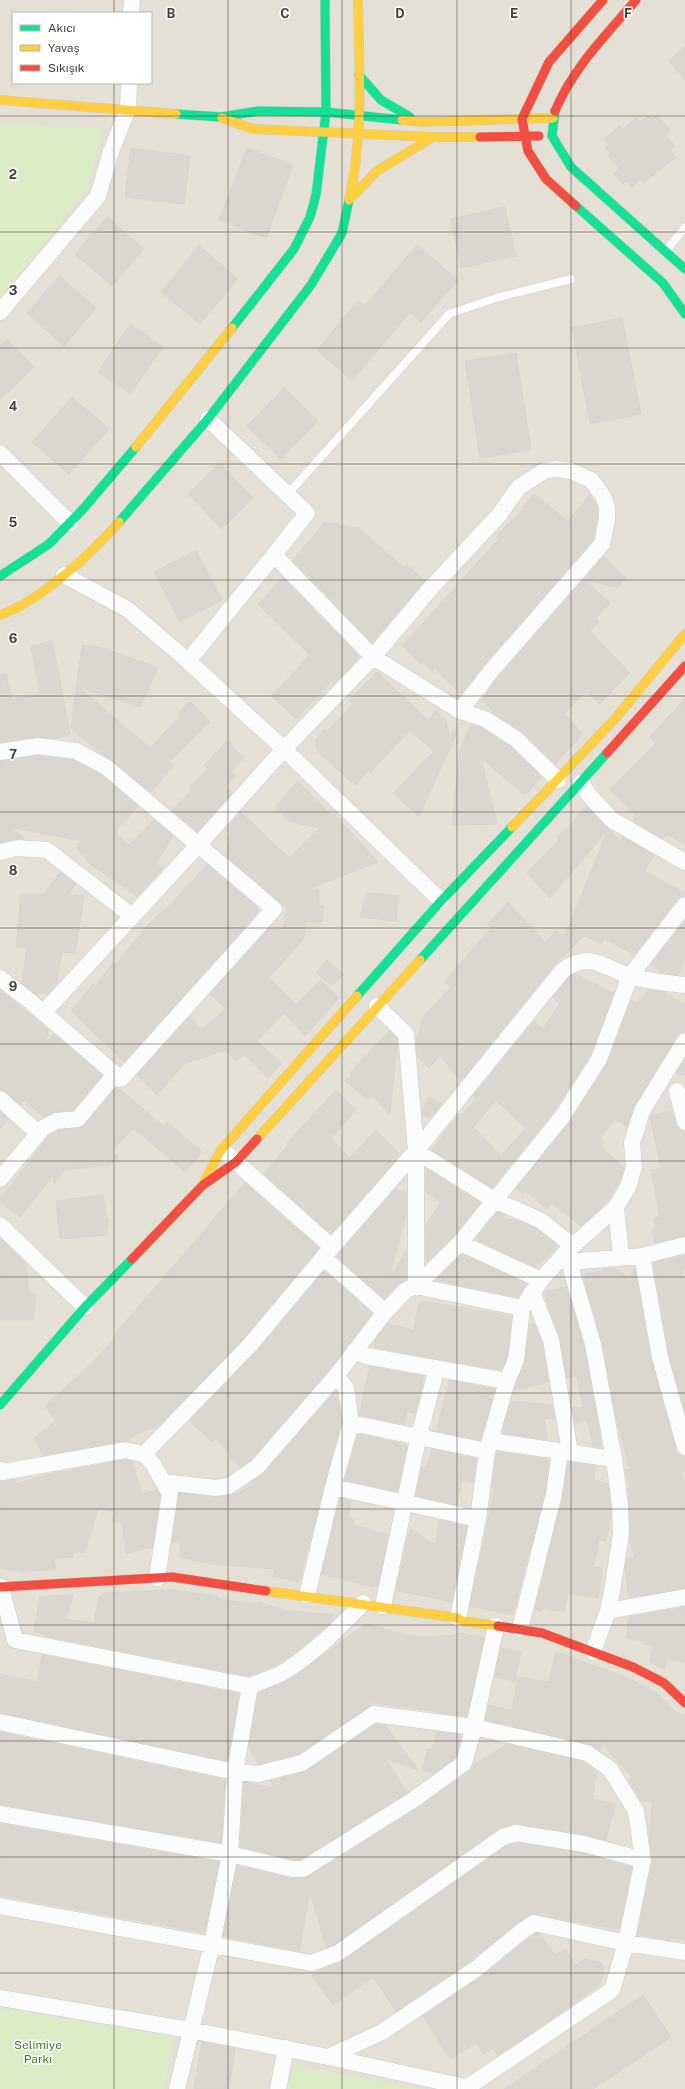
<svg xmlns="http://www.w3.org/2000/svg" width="685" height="2089" viewBox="0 0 685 2089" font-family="'Public Sans',sans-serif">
<rect width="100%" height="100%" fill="#f0eee8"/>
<!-- residential -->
<path fill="#e5e0d5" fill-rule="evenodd" d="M0,0H685V2089H0ZM13,13H151V83H13Z"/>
<!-- green -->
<path fill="#dbecc6" d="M0,123L99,128L100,142L87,190L0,299Z
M0,2008L175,2037L164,2089H0Z
M294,2065L420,2089H288Z"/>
<!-- building -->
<path fill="#dad7d0" stroke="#d8d5ce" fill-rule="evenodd" d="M685,46V80L669,61Z
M657,115L670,130L665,135L675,146L670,150L677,157L643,183L640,179L632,187L626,181L623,184L614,174L619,168L608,155L610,153L605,148L609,144L604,139L619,126L622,130L636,118L640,122L648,116L651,119Z
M131,148L190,156L184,204L125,197Z
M247,148L293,165L266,238L219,220Z
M505,207L516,256L461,268L451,219Z
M107,217L144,249L112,286L75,254Z
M417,245L458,280L421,322L410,312L352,381L317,350L358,301L365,306Z
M199,246L238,279L200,324L161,292Z
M59,276L96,308L64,346L27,313Z
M622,318L641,414L590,424L572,328Z
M130,324L163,347L130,394L98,372Z
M7,339L34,367L0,400V345Z
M516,353L531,450L480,458L465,361Z
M284,388L318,421L281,459L247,426Z
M72,397L109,429L69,474L32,442Z
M219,463L253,498L222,529L188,494Z
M534,494L568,521L590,494L598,509L593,540L484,665L461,694L435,669L432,672L422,662L421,664L402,646L499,539L496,536L523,509L522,508Z
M324,523H337L339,526L359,528L404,568L407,565L425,581L372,642L293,560Z
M196,550L222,600L180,622L154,572Z
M604,556L626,578L618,587L586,581L610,603L596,618L599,622L590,631L630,673L599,704L587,691L564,714L583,734L555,764L523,732L497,716L482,700L498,677Z
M283,578L359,657L335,682L333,680L296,719L272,696L310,655L258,604Z
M52,640L70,734L54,739L37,737L0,742V675L6,674L12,700L41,694L31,647Z
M82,645L103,648L158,668L140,707L77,686L150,748L181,715L178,713L190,701L210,722L170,761L174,765L151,792L71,729Z
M377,672L428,720L436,711L446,720L449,736L457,727L459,728L419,816L393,793L434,751L410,730L370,773L368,771L355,785L318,752L316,747V739L325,729L327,731L353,704L349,701Z
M685,699V844L666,834L663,839L633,821L636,816L610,790L656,743L649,737Z
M471,725L481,728L510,746L542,777L525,795L481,758L497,824L452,825L460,750Z
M227,741L244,758L231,772L236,776L226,786L232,793L197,832L172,810L192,790L189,787L208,768L204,765Z
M38,756L73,760L101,775L138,806L115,832L129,845L154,820L173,836L156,863L163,869L137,896L91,865L77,848L82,841L9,827L24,838L0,842V761Z
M298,781L332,816L334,814L378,862L308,889L319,890V905L323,906L322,922L305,923L304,938L269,978L296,1005L321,980L339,998L305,1036L284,1013L257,1041L281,1063L268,1078L244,1054L236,1061L226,1050L184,1064L157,1095L137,1075L190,1016L201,1030L226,1009L210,994L269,929H283L287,908L226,856L232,821L241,812L289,858L320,828L288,821L276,806Z
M587,806L621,842L623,837L654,855L644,871L685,893V896L677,899L634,955L604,938L602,943L584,936L555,964L461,1081L440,1055L429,1068L417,1056L416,1037L419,1034L422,1018L451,987L445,981L491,928L488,924L508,902L545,942L557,931L564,938L608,830L550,898L527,873L559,840L557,837L575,821L573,820Z
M207,865L258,908L255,916L124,1062L71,1011L93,984L95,986L113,963L115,965L148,925L164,909L165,910Z
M60,872L76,884L68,895L84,896L75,953L62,952L56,985L48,994L39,993L37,995L22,983L27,948L16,947L21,894H44Z
M367,893L399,896L396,921L360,917Z
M685,921V962L677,975L660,972L661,970L651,964Z
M327,960L344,975L331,986L316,973Z
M575,974L614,993L590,1055L554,1111L492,1188L432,1150L459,1114L462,1115L476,1099L473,1096L534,1021L543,1029L560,1003L552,998L569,977ZM496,1101L526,1128L501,1156L473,1127Z
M0,990L48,1030L46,1044L53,1034L102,1075L73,1110L55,1112L44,1117L24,1100L20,1105L6,1092L0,1090Z
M648,990L666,992L665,994L685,1004V1032L677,1036L634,1106L627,1126L614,1119L600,1138L604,1142L600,1146L624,1168L620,1181L613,1190V1193L600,1209L581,1226L552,1203L547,1209L525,1190L523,1194L516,1188L569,1123L607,1064L631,1001L638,1004Z
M389,1031L397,1038V1045L390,1115L371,1094L367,1099L345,1081L352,1075L350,1073Z
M685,1059V1075L676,1073Z
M117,1087L163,1126L167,1122L202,1152L185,1172L134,1128L112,1151L118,1158L109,1165L64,1170L54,1183L53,1175L20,1217L0,1202V1199L49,1136L59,1130L83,1127Z
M336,1090L356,1110L331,1138L350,1158L376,1130L398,1152L395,1161L331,1234L264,1174L288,1145L287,1143Z
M429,1097L442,1104L430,1118L422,1114V1109Z
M672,1111L676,1125L679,1129L684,1131L685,1137V1236L655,1243L652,1229L656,1228L654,1218L660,1217L651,1170L661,1168L650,1116Z
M0,1112L8,1119L0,1129Z
M427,1169L480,1203L453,1237L427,1262L426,1225L441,1202L426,1192Z
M245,1183L319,1248L243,1339L159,1425L128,1438V1441L43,1455L35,1437L56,1421L45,1406L91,1364L116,1337L114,1335Z
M395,1189L406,1192V1215L389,1278L406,1252V1280L399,1283L384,1299L337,1256Z
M103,1195L107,1219H109L106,1235L60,1239L56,1201Z
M497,1212L505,1215L503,1218L518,1221L535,1228L557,1245L555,1249L539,1265L538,1263L536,1267L475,1239Z
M0,1238L26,1264L29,1292L36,1295L33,1320H0Z
M462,1254L527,1284L518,1297L436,1280Z
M685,1255V1269L682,1270L685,1284V1412L669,1355L653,1263Z
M608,1268H613L629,1277L635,1268L651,1359L676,1450L679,1454L685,1456V1471L681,1472L685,1486V1588L629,1598L625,1569L627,1560L635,1558L630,1540L627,1488L630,1489L625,1469L630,1470L616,1417L602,1341L585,1283V1274L603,1271V1269Z
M324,1271L372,1313L329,1370L251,1460L240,1467L216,1438L212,1442L190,1421L257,1351Z
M566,1287L584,1346L601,1443L600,1447L593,1446L589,1425H588L587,1420L575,1423L572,1407L583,1408L577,1375L567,1378L560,1338L549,1310L545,1292Z
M422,1301L512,1316L507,1358L501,1370L374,1348L376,1339L388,1324L414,1330L418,1307Z
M530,1324H535L542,1343L548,1382L514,1390L525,1361Z
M370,1366L424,1376L415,1413L407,1411L404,1424L359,1415Z
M450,1380L495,1389L493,1395L480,1398L492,1399L480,1440L436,1431Z
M332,1395L338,1399L341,1422L299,1582L273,1576L275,1569L212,1564L180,1557L181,1541L172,1543L179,1493L217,1497L234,1495L254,1484L252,1482L264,1473Z
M511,1401L552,1405L555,1419L544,1418L547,1440L502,1433Z
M358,1434L407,1445L397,1491L345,1480Z
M432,1449L476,1459L473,1482L462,1480L457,1505L416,1496L422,1466L427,1467Z
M497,1452L549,1459L545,1492L513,1615L470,1606L495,1487H492Z
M125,1460L132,1461L142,1494L157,1490L160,1496L152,1547L126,1553L122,1521L112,1522L114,1512L98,1508L85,1552L73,1553V1557L54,1558L56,1570L27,1571L26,1572L0,1568V1482L15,1479L16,1484L52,1473Z
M568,1462L596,1466L593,1480L608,1484L611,1515L606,1541L599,1540L593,1567L603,1568L598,1598L568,1593L564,1612L543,1608L541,1611L535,1609L563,1496Z
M340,1498L351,1501L348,1517L354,1520L353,1525L388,1535L378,1586L373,1585V1587L322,1574Z
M439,1520L467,1526L452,1602L396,1590L410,1529L436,1545Z
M171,1590L218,1596L217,1599L257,1604L258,1602L287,1611L334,1615L329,1624L292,1655L274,1666L249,1676L45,1636L46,1635L34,1631L40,1597L73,1595L66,1619L94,1623L99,1597L105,1593Z
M685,1607V1662L667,1659L665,1669L650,1662L653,1646L644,1644V1641L626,1638L629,1617Z
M366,1624L414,1637L450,1636L459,1633L484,1638L467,1716L368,1702L370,1706L298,1754L259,1764L249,1748L258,1693L292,1678Z
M501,1648L521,1652L515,1681L495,1677Z
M556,1652L628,1678L657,1693L676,1712L685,1715V1940L670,1938V1940L638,1934L652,1862L649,1832L653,1802L640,1800L629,1781L633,1778L602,1743L601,1751L589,1744L485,1720L489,1705L512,1711L518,1677L549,1682Z
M42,1655L239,1694L227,1761L0,1713V1674L37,1682Z
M376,1724L385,1725L417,1769L386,1759L407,1793L300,1860H293L240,1847L244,1782L274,1788L270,1781L307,1771Z
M0,1732L225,1780L221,1843L0,1805Z
M437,1732L461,1735L456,1757L433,1774L422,1770L428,1749L432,1750Z
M508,1744L583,1762L597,1772L592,1799L615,1804L606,1840L586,1835L513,1824L498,1829L334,1945L326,1947L310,1892L299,1951L223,1936L237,1866L290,1878L308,1877L418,1808L470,1771L473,1765Z
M0,1824L219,1862L205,1933L0,1895Z
M517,1843L582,1853L632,1867L619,1929L532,1914L516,1924L470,1961L396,2011L373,1977L333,2005L312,1976L323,1969L343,1961L507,1846Z
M536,1933L539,1934L555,1955L566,1949L575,1966L585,1959L600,1962L604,1967L601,1983L563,2011L498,2055L492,2048L484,2054L476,2043L450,2059L423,2016L481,1977Z
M643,1995L671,2037L593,2089H504Z
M202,2042L235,2049L229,2089H194Z"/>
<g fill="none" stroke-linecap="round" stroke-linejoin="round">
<defs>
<path id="lane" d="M666,251L685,227
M287,495L449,314L496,298L571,279"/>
<path id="street" d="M131,13L132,0
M0,312L98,196L111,151L128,109L129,83
M208,419L307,513L274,555L373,657L460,711L485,719L516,739L558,780
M0,453L70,523
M64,575L127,609L188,661L284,749L441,901
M188,661L274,555
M0,752L38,746L76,751L106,767L274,909L121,1079L115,1074L78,1119L56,1121L43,1128L0,1179
M581,783L589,795L612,820L685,862
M0,852L18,848L47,850L132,916
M0,978L31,1002L115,1074
M377,1006L406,1034L416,1151V1286
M44,1012L199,844L284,749L373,657L429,590L499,515L519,487L544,471L555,469L571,471L591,480L603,496L607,507V520L602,544L491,671L460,711
M677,1091L685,1122
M0,1099L38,1133
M416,1151L494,1200L540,1220L573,1246
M228,1155L332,1247
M616,1207L621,1257
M0,1225L85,1307
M460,1243L541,1280
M566,1252L593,1344L614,1459L620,1505L621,1534L613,1585L608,1611L593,1652
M642,1256L660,1357L685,1447
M323,1257L385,1312
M568,1262L642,1256L685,1245
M416,1286L460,1243L562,1117L599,1059L630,976L685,905
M532,1292L551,1340L570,1452
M354,1352L366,1356L507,1381
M351,1423L487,1451
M490,1441L614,1459
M144,1454L250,1345L332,1247L416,1151L563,970C591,951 603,967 629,976C646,981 667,983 685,985
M0,1470L2,1472L125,1450L144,1454L153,1464L170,1494L157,1578
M164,1482L216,1488L229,1486L257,1467L336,1376L385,1312L406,1290L416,1286L522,1308
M333,1487L478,1519
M1,1587L15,1640L250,1686C262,1681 276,1677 287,1670C315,1652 340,1627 363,1603
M307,1595L333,1487L351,1423L346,1388L336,1376
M383,1606L418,1439L437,1368
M608,1611L685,1597
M458,1618L478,1519L487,1451L507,1381L516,1360L522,1308L541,1280L566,1252L616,1207L629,1185L634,1166L632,1143L642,1111L685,1041
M520,1629L554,1494L560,1451
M0,1722L235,1772L258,1774L302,1763L374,1714L474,1727L587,1753L610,1769L636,1811L643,1860L626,1943L612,1990L465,2089
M0,1814L230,1854L292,1869H303L413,1800L464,1763L474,1727L496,1626
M0,1906L311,1963L338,1953L503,1837L516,1833L584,1844L643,1860
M0,1998L190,2030L328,2057L466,2087
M328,2057L382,2032L476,1969L522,1931L534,1923L626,1943L685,1952
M177,2089L212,1944L230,1854L235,1772L250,1686
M278,2089L286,2048"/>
<path id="fast" d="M359,75L381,100L410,117
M555,111L552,136L571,167L685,269
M176,114L221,117L258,111L326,112L402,120
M576,206L663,283L685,314
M232,328L294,249L310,217L316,195L326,112L325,0
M119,522L208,419L311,285L342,233L349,200
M0,576L49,544L84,508L136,447
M420,960L607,753
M357,996L441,901L512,827
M0,1405L85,1307L132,1259"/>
<path id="slow" d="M0,100L176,114
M222,118L253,129L433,137H480
M402,120L422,122L553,118
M350,199L377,171L433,137
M349,200C364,135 359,67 358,0
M136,447L232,328
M0,615C39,602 92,553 119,522
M512,827L615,719L685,634
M257,1139L420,960
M204,1182L221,1150L357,996
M266,1591L458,1618L462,1621L498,1626"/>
<path id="jam" d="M555,111C573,68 606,35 636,0
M480,137L539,136
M576,206L546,179L528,151L522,119L549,62L603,0
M607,753L685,666
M132,1259L203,1185L236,1162L257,1139
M0,1587L172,1577L266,1591
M498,1626L542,1633L633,1667L664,1683L685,1703"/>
</defs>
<!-- lane casing -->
<use href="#lane" stroke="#cccac4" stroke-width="9"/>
<!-- street casing -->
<use href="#street" stroke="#cccac4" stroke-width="17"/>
<!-- fast casing -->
<use href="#fast" stroke="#cfcbbe" stroke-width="10"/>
<!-- slow casing -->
<use href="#slow" stroke="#cfcbbe" stroke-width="10"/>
<!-- jam casing -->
<use href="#jam" stroke="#cfcbbe" stroke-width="10"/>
<!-- lane -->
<use href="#lane" stroke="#fdfcfc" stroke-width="8"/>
<!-- street -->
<use href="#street" stroke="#fdfcfc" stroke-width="16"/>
<!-- fast -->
<use href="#fast" stroke="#16e098" stroke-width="9"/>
<!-- slow -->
<use href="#slow" stroke="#ffcf43" stroke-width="9"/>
<!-- jam -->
<use href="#jam" stroke="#f24e42" stroke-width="9"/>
</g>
<!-- grid -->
<path fill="none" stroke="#464034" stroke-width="1" stroke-opacity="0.55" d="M114,0V13M228,0V2089M342,0V2089M457,0V2089M571,0V2089M114,83V2089M0,116H685M0,232H685M0,348H685M0,464H685M0,580H685M0,696H685M0,812H685M0,928H685M0,1044H685M0,1161H685M0,1277H685M0,1393H685M0,1509H685M0,1625H685M0,1741H685M0,1857H685M0,1973H685"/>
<g text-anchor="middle" stroke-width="3" stroke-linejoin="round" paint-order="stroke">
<!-- park labels -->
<g font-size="12" fill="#3f7c23" stroke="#fff">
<text x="38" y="2049">Selimiye<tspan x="38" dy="14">Parkı</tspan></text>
</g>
</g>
<g font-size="13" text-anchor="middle" font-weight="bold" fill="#464034" stroke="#fff" stroke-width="3" stroke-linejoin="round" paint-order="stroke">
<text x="171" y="18">B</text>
<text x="285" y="18">C</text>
<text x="400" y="18">D</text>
<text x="514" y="18">E</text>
<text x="628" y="18">F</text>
<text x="13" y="179">2</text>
<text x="13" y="295">3</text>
<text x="13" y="411">4</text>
<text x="13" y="527">5</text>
<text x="13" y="643">6</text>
<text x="13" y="759">7</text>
<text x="13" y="875">8</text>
<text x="13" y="991">9</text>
</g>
<!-- legend -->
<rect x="12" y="12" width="140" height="72" fill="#ffffff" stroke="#b5b3ae"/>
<rect x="20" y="25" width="20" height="6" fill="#16e098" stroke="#b5b3ae"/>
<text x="48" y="32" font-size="12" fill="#464034">Akıcı</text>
<rect x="20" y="45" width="20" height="6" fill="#ffcf43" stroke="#b5b3ae"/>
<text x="48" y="52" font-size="12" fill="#464034">Yavaş</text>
<rect x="20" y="65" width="20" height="6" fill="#f24e42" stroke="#b5b3ae"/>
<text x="48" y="72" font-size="12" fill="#464034">Sıkışık</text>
</svg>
